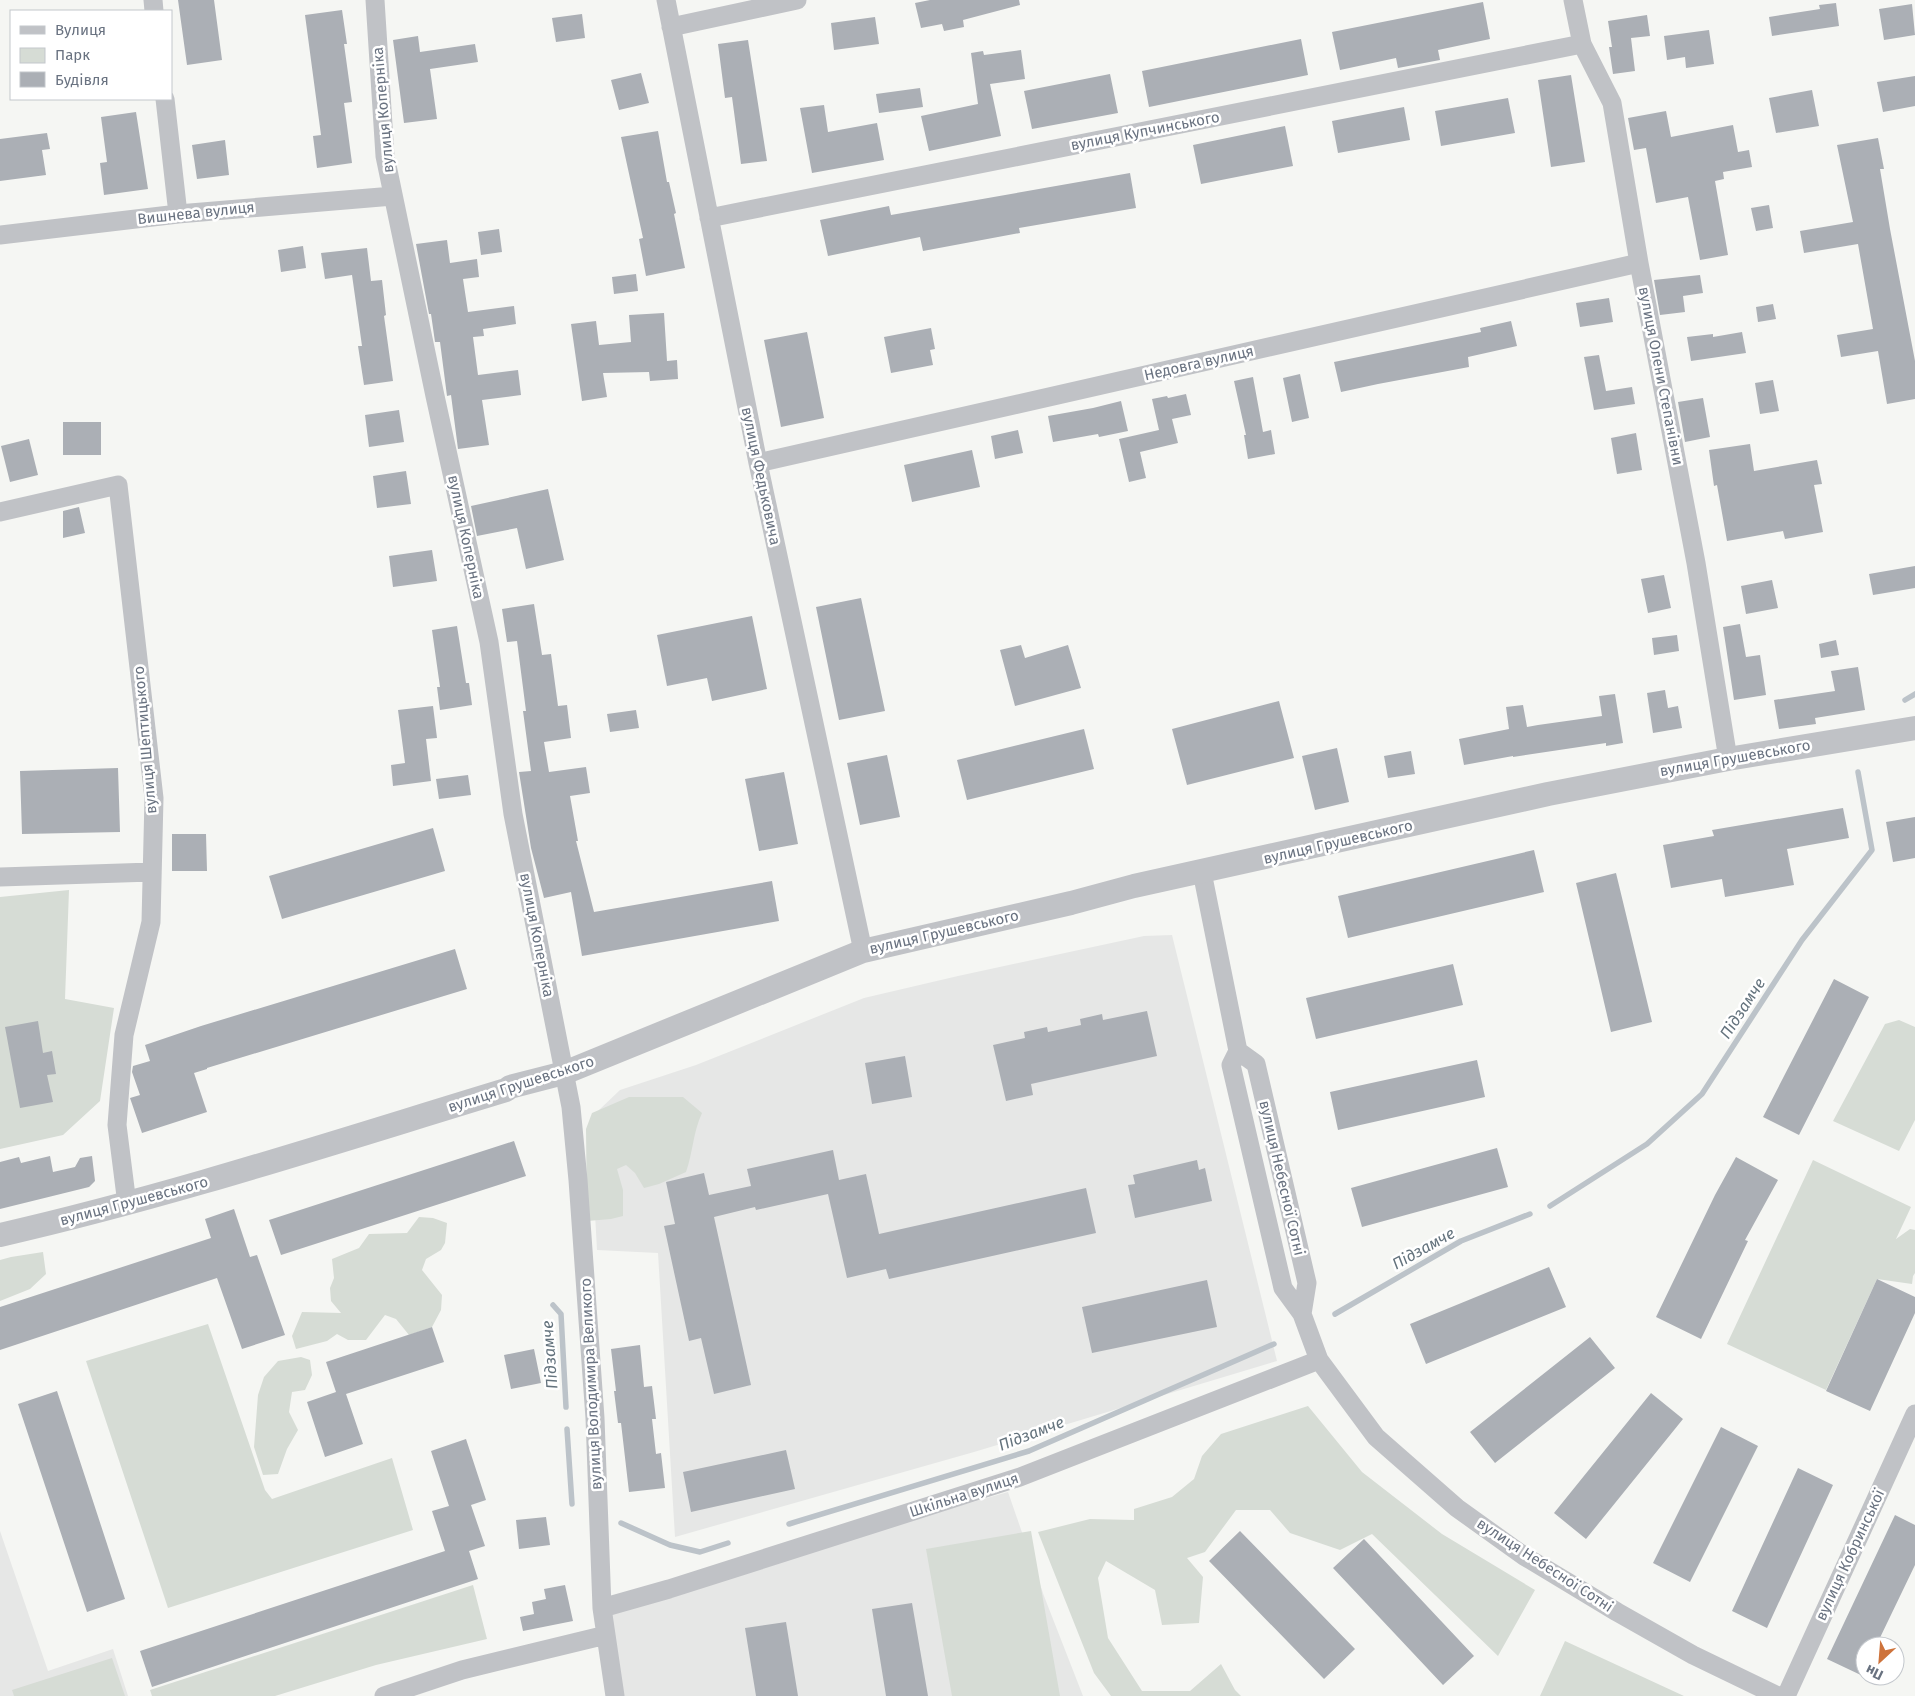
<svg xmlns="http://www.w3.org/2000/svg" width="1915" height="1696" viewBox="0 0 1915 1696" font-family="'Fira Sans',sans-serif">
<rect width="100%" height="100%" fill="#f5f6f3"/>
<!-- built -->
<path fill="#e6e7e6" d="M1172,935L1277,1361L974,1452L675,1537L658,1253L597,1250L591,1141L599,1110L620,1090L696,1065L864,998L958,976L1144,936Z
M1008,1492L1044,1596L1083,1696H619L607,1610L669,1589Z
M0,1531L48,1671L113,1649L128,1696H0Z"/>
<!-- green -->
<path fill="#d6dcd5" d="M69,890L65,999L114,1008L100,1101L63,1135L0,1149V897Z
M1899,1020L1915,1027V1120L1899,1151L1833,1121L1885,1024Z
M629,1097H683L702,1113C693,1132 693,1152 686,1172L659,1184L644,1188L635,1173L626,1165L617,1169L623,1190V1216L611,1219L587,1221L586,1129L592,1113Z
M1813,1160L1911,1207L1896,1239L1910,1229L1915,1230V1273L1913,1276L1912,1284L1877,1279L1826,1390L1727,1344Z
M419,1217L433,1218L447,1223L445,1243L441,1250L426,1259L422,1270L442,1295L441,1310L432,1327L409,1335L396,1319L385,1315L366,1340H348L337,1334L327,1341L296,1349L292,1336L302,1312L341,1313L331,1301L330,1288L334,1278L332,1259L359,1248L369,1234L407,1233Z
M43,1252L46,1274L30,1289L0,1301V1260L11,1257Z
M208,1324L265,1490L272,1499L392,1458L413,1530L168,1608L86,1361Z
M301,1357L310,1360L312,1375L305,1390L292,1392L289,1412L298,1430L287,1449L278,1474L263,1475L254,1447L258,1395L264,1377L278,1361Z
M1308,1406L1362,1472L1442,1534L1535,1590L1498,1656L1372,1534L1340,1550L1290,1533L1270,1510H1236L1205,1552L1187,1558L1203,1577L1199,1623L1162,1625L1155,1590L1106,1561L1098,1578L1108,1638L1142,1691H1190L1221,1664L1235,1690L1241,1696H1111L1094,1673L1038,1532L1090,1519L1134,1520V1509L1172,1497L1194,1479L1202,1456L1221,1434Z
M1031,1531L1060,1696H952L926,1549Z
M473,1585L487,1639L376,1665L275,1696H152L150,1690Z
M1565,1641L1684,1696H1540Z
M112,1658L125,1696H14L12,1690Z"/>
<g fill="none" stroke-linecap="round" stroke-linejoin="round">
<!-- stream -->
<path stroke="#bcc3c9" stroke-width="5.5" d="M1905,700L1915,694
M1550,1206L1647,1144L1702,1094L1802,940L1872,850L1858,772
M553,1305L561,1314L566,1407
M1335,1314L1461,1241L1530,1214
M567,1429L572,1504
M621,1523L670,1545L700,1552L728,1543
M789,1524L1029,1451L1274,1344"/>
</g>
<!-- building -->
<path fill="#abafb5" d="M178,0H214L222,60L187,65Z
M930,0H1019L1020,5L963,20L964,27L944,31L942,24L921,28L915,3Z
M1483,2L1490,39L1438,50L1440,60L1398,68L1396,58L1340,70L1332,32Z
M1836,3L1839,26L1772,36L1769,17L1820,9L1819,5Z
M1912,4L1915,35L1884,40L1879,9Z
M342,10L347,44H344L352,102L344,103L352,163L317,168L313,136L321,135L305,15Z
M582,14L585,38L556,42L552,18Z
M1647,15L1650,36L1631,38L1635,71L1613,74L1609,47H1612L1608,21Z
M875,17L879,44L834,50L831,23Z
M1709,30L1714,64L1686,68L1685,57L1667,60L1664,36Z
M418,36L420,52L475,44L478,62L430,69L437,119L404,123L393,40Z
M1301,39L1308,75L1149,107L1142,71Z
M748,40L767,161L741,164L732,97L725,98L718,44Z
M1021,50L1025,79L990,84L1001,136L929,151L921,116L978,104L971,53L983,51L984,55Z
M641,73L649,103L619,110L611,80Z
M1110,74L1118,113L1032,129L1024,91Z
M1571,75L1585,162L1551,167L1538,80Z
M1915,76V106L1883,112L1877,82Z
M920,88L923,107L879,113L876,94Z
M1812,90L1819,126L1776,133L1769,98Z
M1508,98L1515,133L1441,146L1435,111Z
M824,105L828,132L877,123L884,160L812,173L800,108Z
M1404,107L1410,140L1338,153L1332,121Z
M1666,111L1671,137L1733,125L1738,152L1749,150L1752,167L1723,172L1724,179L1715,181L1728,255L1700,260L1688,197L1656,203L1646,148L1634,150L1628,118Z
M136,112L148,189L104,195L100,163L107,162L101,117Z
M1285,126L1293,166L1201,184L1193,145Z
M658,131L667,182H669L676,213L674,214L685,268L646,276L639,239L643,238L621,137Z
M47,133L50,149L42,150L46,175L0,181V139Z
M1878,138L1884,169H1880L1890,229L1915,361V399L1887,404L1878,351L1841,357L1837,335L1873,329L1858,244L1804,253L1800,231L1853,222L1837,145Z
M225,140L229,175L197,179L192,145Z
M1130,173L1136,208L1019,228L1020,233L923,251L920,237L828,256L820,220L889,206L891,215Z
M1769,205L1773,228L1756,231L1751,208Z
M499,229L502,252L481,255L478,232Z
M447,240L450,263L477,259L479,277L463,279L468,312L514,306L516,324L483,329L484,336L473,337L478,375L518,370L521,395L482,400L489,445L458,449L451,395L447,396L440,342H435L431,314H429L416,244Z
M303,246L306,268L281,272L278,250Z
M367,248L371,281L382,280L386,315L384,316L393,381L364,385L358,346H362L352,275L325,279L321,253Z
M636,274L638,291L614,294L612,277Z
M1700,275L1703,293L1683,296L1685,312L1660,315L1654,280Z
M1609,298L1613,322L1580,327L1576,303Z
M1773,304L1776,319L1758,322L1756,307Z
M664,313L667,361L677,360L678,379L650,381L649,372L603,373L607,397L582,401L571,324L596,321L599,345L631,342L629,315Z
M1511,321L1517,346L1468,357L1469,367L1378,384L1341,392L1334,362L1481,332L1480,328Z
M931,328L935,349L930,350L933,365L891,373L884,337Z
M807,332L824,418L781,427L764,340Z
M1742,332L1746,353L1691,361L1687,337L1713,334V337Z
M1599,355L1606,391L1632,387L1635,404L1594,410L1584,357Z
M1300,374L1309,418L1292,422L1283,378Z
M1253,377L1263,432L1271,430L1275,454L1248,459L1244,435H1246L1234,381Z
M1773,380L1779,411L1760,414L1755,383Z
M1186,394L1191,415L1172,419L1178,443L1140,452L1146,478L1129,482L1119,439L1159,430L1152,399L1167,396L1168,398Z
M1703,398L1710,437L1685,442L1678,402Z
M1121,401L1128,431L1099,437L1098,434L1053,442L1048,416L1093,408Z
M399,410L404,442L369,447L365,415Z
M63,422H101V455H63Z
M1018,430L1023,453L995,459L991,436Z
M1636,433L1642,470L1617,474L1611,438Z
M29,439L38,475L10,482L1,446Z
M1750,444L1754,471L1817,460L1822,484L1814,485L1823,532L1785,539L1783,531L1727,541L1717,485L1714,486L1709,450Z
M972,450L980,487L912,502L904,465Z
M406,471L411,504L377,508L373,476Z
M548,489L564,560L526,569L517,528L477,536L471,506Z
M79,507L85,533L63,538V511Z
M432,550L437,581L393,587L389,556Z
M1915,566V588L1873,595L1869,574Z
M1664,575L1671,608L1648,613L1641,579Z
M1772,580L1778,608L1746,614L1741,586Z
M861,598L885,711L839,720L816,607Z
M534,604L542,655L551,654L558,706L567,705L571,738L544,742L549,772L586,767L590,793L570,796L578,841H576L594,912L772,881L779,921L582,956L571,892L544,898L531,848L519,772L531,771L523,711H526L517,641L507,642L502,609Z
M752,616L767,689L712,701L707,678L667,686L657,635Z
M1740,624L1746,657L1760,655L1766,695L1734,700L1723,627Z
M457,626L466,683H469L472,705L440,710L437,687H440L432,630Z
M1677,635L1679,651L1654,655L1652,638Z
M1836,640L1839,655L1821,658L1819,644Z
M1021,645L1025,658L1068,645L1081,688L1015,706L1000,650Z
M1858,667L1865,710L1815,718L1816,724L1779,729L1774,700L1835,691L1831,671Z
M1665,690L1668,708L1678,706L1682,728L1653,733L1647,693Z
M1615,694L1623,743L1606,746V743L1513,757V756L1464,765L1459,739L1509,729L1506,707L1523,705L1527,727L1538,725L1602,716L1599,696Z
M1279,701L1294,758L1187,785L1172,729Z
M433,706L437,738L426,739L431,781L393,786L391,765L405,763L398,710Z
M636,710L639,728L610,732L607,714Z
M1084,729L1094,769L967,800L957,760Z
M1337,748L1349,802L1315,810L1302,756Z
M1411,751L1415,774L1388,778L1384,756Z
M887,755L900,817L860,825L847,763Z
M118,768L120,832L22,834L20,771Z
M784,772L798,844L759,851L745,779Z
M468,775L471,795L439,799L436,779Z
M1843,808L1849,838L1787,849L1794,885L1725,897L1722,879L1671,888L1663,845L1714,836L1712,830Z
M1915,817V858L1893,862L1886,822Z
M433,828L445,871L282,919L269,876Z
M172,834H206L207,871H172Z
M1534,850L1544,892L1348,938L1338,896Z
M1616,873L1652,1022L1611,1032L1576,883Z
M455,949L467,989L207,1068V1069L194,1073L207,1112L142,1133L130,1098L140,1095L132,1072L133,1066L150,1061L145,1045L201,1026Z
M1453,964L1463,1005L1316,1039L1306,998Z
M1834,979L1869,997L1799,1135L1763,1117Z
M1147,1011L1157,1056L1031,1084L1033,1095L1006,1101L993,1045L1025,1038L1024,1032L1047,1027L1048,1032L1081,1025L1080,1019L1102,1014L1103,1020Z
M38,1021L43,1053L52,1051L56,1074L47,1075L53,1102L20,1108L5,1027Z
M905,1056L912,1097L872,1104L865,1063Z
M1477,1060L1485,1097L1338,1130L1330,1092Z
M514,1141L526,1176L281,1255L269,1220Z
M1497,1148L1508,1187L1362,1227L1351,1188Z
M833,1150L839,1180L866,1174L879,1234L1086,1188L1096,1233L889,1279L886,1269L847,1278L828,1194L756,1210L755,1207L714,1217L751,1385L714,1394L701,1338L689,1341L664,1226L675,1224L666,1182L704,1173L709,1195L751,1186L747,1169Z
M50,1156L53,1172L75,1167L80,1158L92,1156L95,1181L89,1187L0,1209V1162L19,1157L21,1163Z
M1736,1157L1778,1180L1745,1240L1748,1241L1701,1339L1656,1317L1715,1195Z
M1197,1160L1199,1170L1205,1168L1212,1201L1135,1218L1128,1185L1135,1184L1133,1175Z
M234,1209L250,1257L257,1255L285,1335L242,1349L217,1278L0,1350V1307L211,1238L205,1219Z
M1549,1267L1566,1307L1426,1364L1410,1324Z
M1877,1279L1915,1297V1313L1870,1411L1826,1391Z
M1207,1280L1217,1327L1092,1353L1082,1307Z
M432,1327L444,1362L346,1394L363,1444L325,1457L307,1402L336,1392L326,1362Z
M1590,1337L1615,1368L1495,1463L1470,1432Z
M640,1345L644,1387L652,1386L656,1419H652L656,1454L661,1453L665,1488L629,1492L621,1423H618L614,1391H616L611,1349Z
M534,1349L541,1383L511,1389L504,1355Z
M57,1391L125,1599L87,1612L18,1404Z
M1651,1393L1683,1419L1586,1539L1554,1513Z
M1721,1427L1758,1446L1690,1582L1653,1563Z
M466,1439L486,1500L471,1505L485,1546L469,1551L478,1579L152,1687L140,1651L445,1551L432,1511L449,1506L431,1451Z
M786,1450L795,1489L691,1512L683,1472Z
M1798,1468L1833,1485L1767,1628L1732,1611Z
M1895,1515L1915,1525V1565L1876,1646H1865V1677L1827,1659Z
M546,1517L550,1545L519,1549L516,1520Z
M1240,1531L1355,1649L1324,1679L1209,1561Z
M1364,1539L1474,1656L1443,1685L1333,1568Z
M565,1585L573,1621L523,1631L520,1617L534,1614L532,1602L546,1599L544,1589Z
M912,1603L928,1696H886L872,1609Z
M786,1622L798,1696H756L745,1628Z"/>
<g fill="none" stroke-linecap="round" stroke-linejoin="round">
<!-- minor -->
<path stroke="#c0c2c6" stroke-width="19" d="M153,0L154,11
M375,0L385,156L435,396L489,642L513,814L571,1107L578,1180L595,1418L602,1608L615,1696
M666,0L758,463L863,951
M1573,0L1582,44L1612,103L1639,263L1696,563L1728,759
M671,27L797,0
M165,99L178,214
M709,218L1582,44
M0,235L178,214L393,196
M758,463L1639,263
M0,512L118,485L154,798L151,922L124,1035L117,1125L127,1204
M1202,872L1238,1051L1231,1065L1283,1288L1302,1314L1319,1360L1376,1437L1457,1508L1524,1556L1617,1612L1693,1655L1778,1696
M0,877L152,872
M1238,1051L1256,1064L1307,1283L1302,1314
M602,1608L669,1589L1020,1477L1319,1360
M384,1696L462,1670L606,1635
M1786,1696L1915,1414"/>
<!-- tertiary -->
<path stroke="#c0c2c6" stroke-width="24" d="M0,1235C171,1196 338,1141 506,1090L510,1087L564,1073L863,951L1071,903L1134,886L1548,794L1728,759L1915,728"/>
</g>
<g text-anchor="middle" stroke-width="5" stroke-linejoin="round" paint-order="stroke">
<!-- street labels -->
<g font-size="15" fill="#697280" stroke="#fff">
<text transform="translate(383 110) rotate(-95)" y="5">вулиця Коперніка</text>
<text transform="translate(1145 131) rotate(-11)" y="5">вулиця Купчинського</text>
<text transform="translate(196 213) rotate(-6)" y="5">Вишнева вулиця</text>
<text transform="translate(1199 363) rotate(-13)" y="5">Недовга вулиця</text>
<text transform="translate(1661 376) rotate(79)" y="5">вулиця Олени Степанівни</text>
<text transform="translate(761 476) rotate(78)" y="5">вулиця Федьковича</text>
<text transform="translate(466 537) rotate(78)" y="5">вулиця Коперніка</text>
<text transform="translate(145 740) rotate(-95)" y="5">вулиця Шептицького</text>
<text transform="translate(1735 758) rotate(-10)" y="5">вулиця Грушевського</text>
<text transform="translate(1338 842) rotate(-13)" y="5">вулиця Грушевського</text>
<text transform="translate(944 932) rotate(-13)" y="5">вулиця Грушевського</text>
<text transform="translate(537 935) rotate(79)" y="5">вулиця Коперніка</text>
<text transform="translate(521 1084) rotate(-18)" y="5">вулиця Грушевського</text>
<text transform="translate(1282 1178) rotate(77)" y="5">вулиця Небесної Сотні</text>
<text transform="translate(134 1201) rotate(-15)" y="5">вулиця Грушевського</text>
<text transform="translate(591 1384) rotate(-93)" y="5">вулиця Володимира Великого</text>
<text transform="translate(964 1495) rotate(-18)" y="5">Шкільна вулиця</text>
<text transform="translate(1850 1555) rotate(-65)" y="5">вулиця Кобринської</text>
<text transform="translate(1545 1565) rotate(33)" y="5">вулиця Небесної Сотні</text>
</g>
<!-- water labels -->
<g font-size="16" font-style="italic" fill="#64737d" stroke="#fff">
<text transform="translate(1742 1008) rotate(-57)" y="6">Підзамче</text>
<text transform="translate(1423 1248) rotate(-29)" y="6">Підзамче</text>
<text transform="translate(549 1355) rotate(-94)" y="6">Підзамче</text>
<text transform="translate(1031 1433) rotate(-21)" y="6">Підзамче</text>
</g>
</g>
<!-- legend -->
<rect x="10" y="10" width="162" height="90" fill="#ffffff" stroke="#c3c7cc"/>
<rect x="20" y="26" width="25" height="8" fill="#c0c2c6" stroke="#c3c7cc"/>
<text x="55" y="35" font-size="15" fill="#697280">Вулиця</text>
<rect x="20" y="48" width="25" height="15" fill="#d6dcd5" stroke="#c3c7cc"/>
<text x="55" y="60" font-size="15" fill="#697280">Парк</text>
<rect x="20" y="72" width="25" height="15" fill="#abafb5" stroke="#c3c7cc"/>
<text x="55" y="85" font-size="15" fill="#697280">Будівля</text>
<!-- north arrow -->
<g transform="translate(1880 1661) rotate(206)"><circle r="24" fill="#ffffff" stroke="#c3c7cc"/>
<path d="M0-4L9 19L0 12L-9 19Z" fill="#ce733b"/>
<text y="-8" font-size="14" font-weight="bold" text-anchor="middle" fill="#697280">Пн</text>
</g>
</svg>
